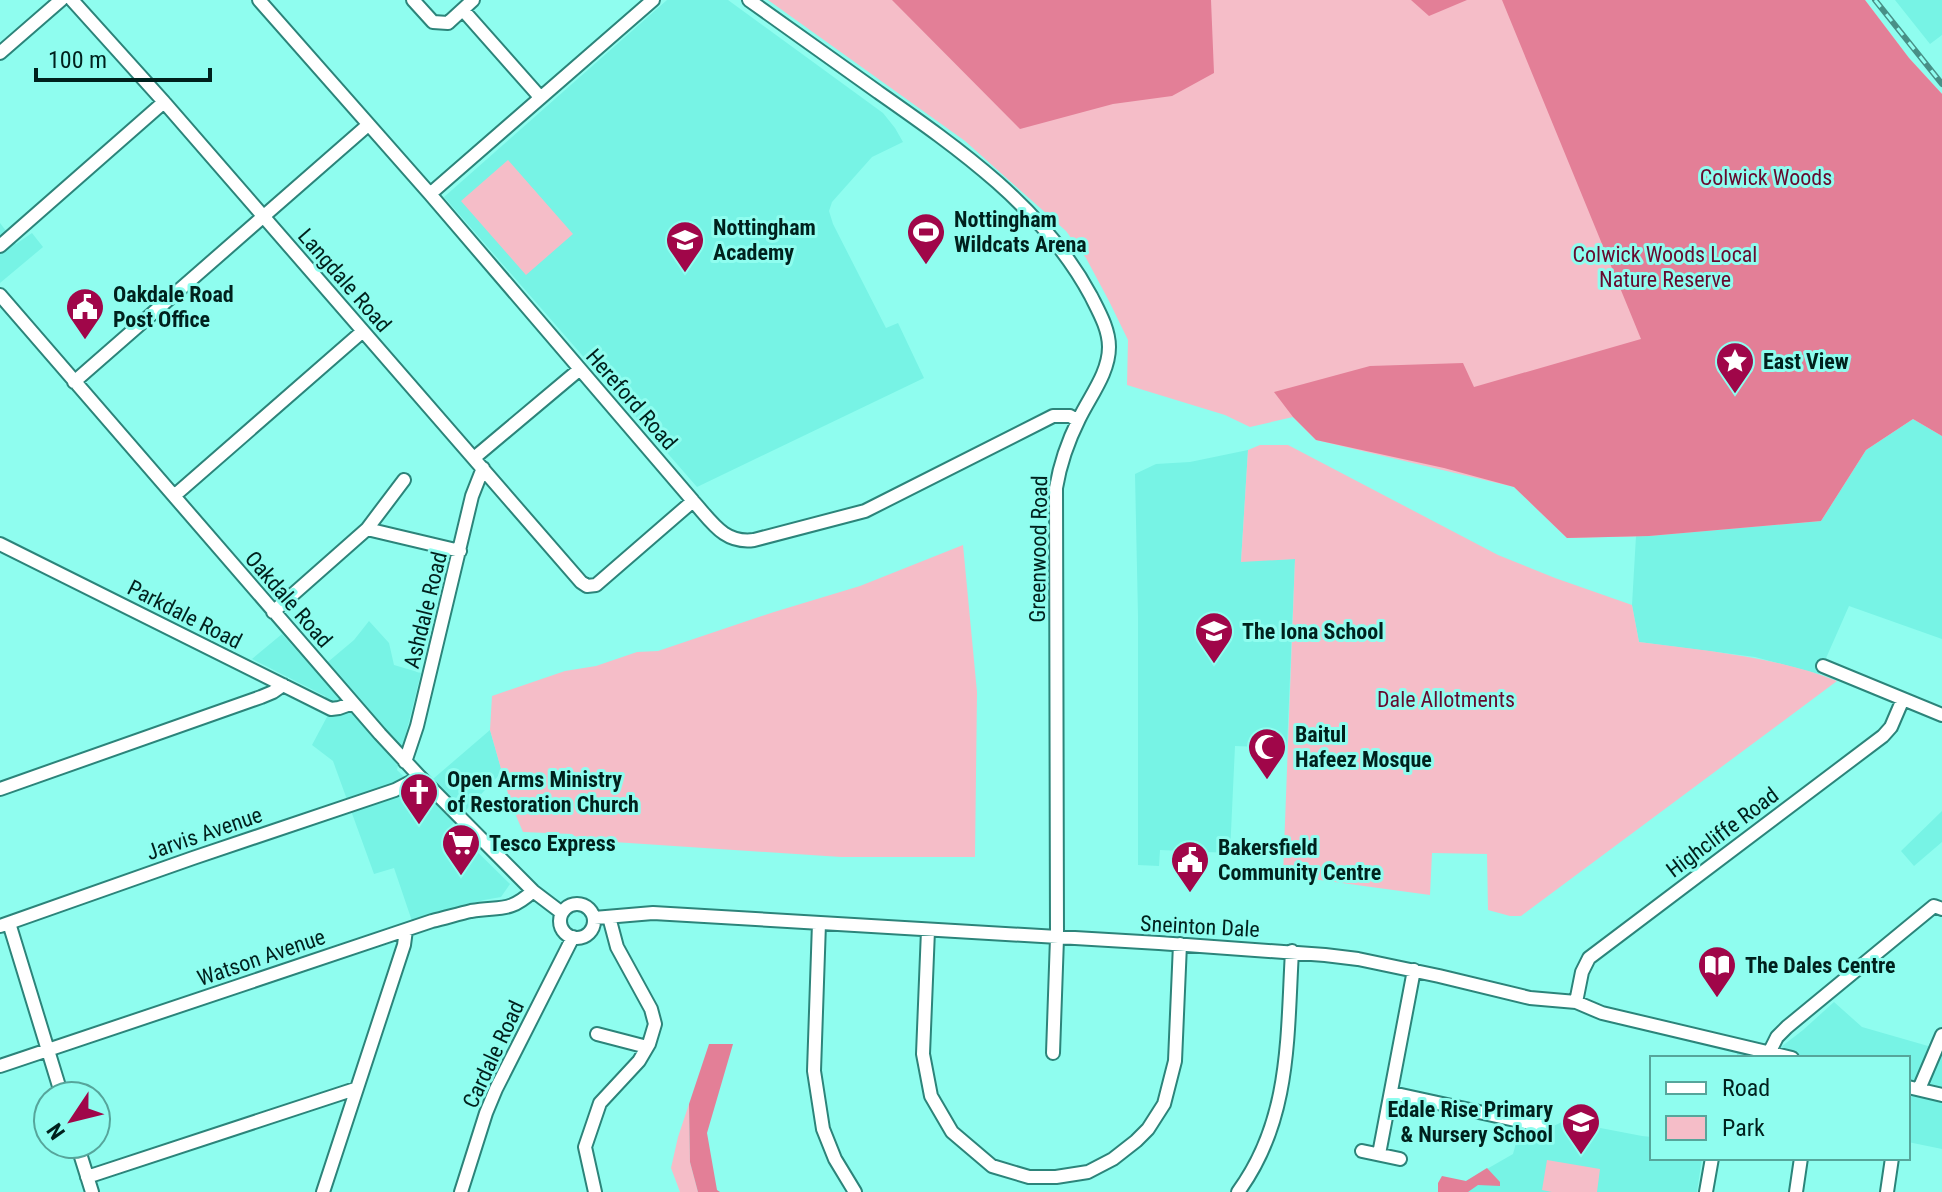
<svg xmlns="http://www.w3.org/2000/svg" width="1942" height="1192" viewBox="0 0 1942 1192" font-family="'Roboto Condensed',sans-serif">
<rect width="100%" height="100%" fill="#8ffdef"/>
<!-- built -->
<path fill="#77f3e5" d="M667,0H728L883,113L895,128L903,142L872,157L832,202L829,211L833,224L886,328L898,323L924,378L697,487L444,197Z
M1895,0H1942V35L1930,44Z
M0,223L16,244L32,233L43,247L0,283Z
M1913,419L1942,436V639L1849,606L1819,674L1755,657L1639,642L1632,605L1636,536L1821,521L1866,450Z
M1248,450L1241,561L1295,559L1287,748L1235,746L1230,853L1160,850L1159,866L1138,865V616L1135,474L1156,464L1190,462Z
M369,621L389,643L394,665L421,673L397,770L419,791L490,730L502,772L451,826L510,884L501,897L484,900L412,921L394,868L374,874L333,761L312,745L328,715L325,696L252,659L282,634L316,672L354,640Z
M1942,811V842L1914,866L1901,851Z
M1834,1002L1862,1027L1942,1050V1149L1908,1142V1058H1737V1053L1768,1057L1803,1030Z
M1564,1121L1642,1136L1652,1137V1158H1702L1697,1192H1464L1466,1181L1513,1154L1518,1136L1531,1138L1534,1131H1543Z"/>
<!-- green -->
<path fill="#f5bdc8" d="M768,0H1865L1909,58L1942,94V436L1913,419L1866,450L1821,521L1649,536L1567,538L1514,487L1316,440L1293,417L1250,427L1225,415L1127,385L1128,340L1109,301L1086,258L1066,231L965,141Z
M508,160L573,234L526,275L461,201Z
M1260,445H1288L1498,555L1555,578L1632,605L1639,642C1707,651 1773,656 1837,681L1521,916H1510L1488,910L1487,854L1432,853L1430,895L1283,875L1295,559L1241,562L1248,450Z
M963,545L977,692L975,857H841L614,842L578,839L572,834L523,832L511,804L490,730L492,696L565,671L596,666L637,652L658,651L774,612L860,586Z
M689,1104L690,1162L698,1192H680L671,1168L678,1137Z
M1547,1160L1600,1169L1597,1192H1552L1542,1190Z"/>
<!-- forest -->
<path fill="#e37f97" d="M892,0H1211L1214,73L1172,96L1113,104L1020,129Z
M1411,0H1467L1429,16Z
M1502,0H1865L1909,58L1942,94V436L1913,419L1866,450L1821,521L1649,536L1567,538L1514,487L1444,468L1316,440L1293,417L1274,392L1370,366L1463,363L1474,387L1641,339Z
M709,1044H733L707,1133L717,1190L720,1192H698L690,1162L689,1104Z
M1487,1168L1500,1182V1186L1478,1185L1468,1192H1438V1183L1442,1176L1466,1181Z"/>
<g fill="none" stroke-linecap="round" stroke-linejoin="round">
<defs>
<path id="minor" d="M72,0L164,102L581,582L587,586L596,585L693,501
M259,0L430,194L693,501C712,522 724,544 754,540L865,511L1053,416H1070L1078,421
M413,0L433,22L448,23L473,0
M749,0C792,31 835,61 878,92C958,148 1044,208 1091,296C1099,312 1109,329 1109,347C1109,373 1090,396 1079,419C1068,441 1060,464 1056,488L1057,938L1053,1053
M463,10L540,97
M0,53L61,0
M430,194L653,0
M0,246L164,102
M0,295L380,734L420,777L533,891L562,913
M74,382L368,125
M474,458L580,369
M174,496L363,331
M367,529L404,480
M0,544L331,709L339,708L353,703
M273,612L367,529L460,551
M1823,666L1942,715
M405,762L417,726L472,496L483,468
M0,789L261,697L273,692L283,685
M560 921a17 17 0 1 1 34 0a17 17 0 1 1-34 0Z
M594,918L653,913L1159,943L1325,955L1358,959L1439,976L1530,998L1576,1002L1602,1013L1792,1058
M9,923L62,1096
M819,923L814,1071L823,1129L835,1159L855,1192
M0,926L193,858L395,790L420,777
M928,930L923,1054L931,1096L952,1132L992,1166L1029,1177H1056L1088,1172L1113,1159L1136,1141L1148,1129L1164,1104L1175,1061L1180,944
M1576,1002L1582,972L1589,958L1883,736L1891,727L1903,699
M597,1034L647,1047
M1769,1053L1777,1037L1787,1027L1934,906L1942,909
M0,1066L432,921C445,918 458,914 471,911C501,906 509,913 533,891
M1908,1087L1942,1095
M1919,1089L1942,1035
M1392,1093L1543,1126
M77,1144L92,1192
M1362,1151L1400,1159
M1379,1154L1414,970
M87,1177L355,1089
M323,1192L404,945L406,930
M461,1192L486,1113L496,1089L573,937
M595,1192L585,1147L600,1103L639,1061L649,1044L655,1024L651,1009L617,947L609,917
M1238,1192C1291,1120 1287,1037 1292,951
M1706,1192L1712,1158
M1796,1192L1801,1158
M1887,1192L1892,1158"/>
</defs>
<!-- minor casing -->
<use href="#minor" stroke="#2c847a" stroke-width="16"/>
<!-- minor -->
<use href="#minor" stroke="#fff" stroke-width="12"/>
<defs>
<path id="rail" d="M1875,0L1942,84"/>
</defs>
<!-- rail casing -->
<use href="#rail" stroke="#489087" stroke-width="6"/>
<!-- rail -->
<use href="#rail" stroke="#8ffdef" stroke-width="3" stroke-dasharray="9" stroke-linecap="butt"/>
</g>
<!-- icons -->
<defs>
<symbol id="stadium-pin" viewBox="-11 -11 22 30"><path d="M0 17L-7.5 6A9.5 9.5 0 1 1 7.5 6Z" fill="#a00649" stroke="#8ffdef"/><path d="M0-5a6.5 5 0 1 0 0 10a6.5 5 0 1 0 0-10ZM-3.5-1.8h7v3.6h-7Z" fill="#fff"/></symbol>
<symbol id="school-pin" viewBox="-11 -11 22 30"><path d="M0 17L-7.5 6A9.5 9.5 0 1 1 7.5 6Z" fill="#a00649" stroke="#8ffdef"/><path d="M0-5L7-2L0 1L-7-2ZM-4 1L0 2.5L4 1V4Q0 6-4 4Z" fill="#fff"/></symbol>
<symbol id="civic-pin" viewBox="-11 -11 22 30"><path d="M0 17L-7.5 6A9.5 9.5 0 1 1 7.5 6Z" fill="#a00649" stroke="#8ffdef"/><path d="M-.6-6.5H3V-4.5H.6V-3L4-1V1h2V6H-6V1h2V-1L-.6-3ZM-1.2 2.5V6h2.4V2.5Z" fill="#fff"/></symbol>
<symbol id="sight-pin" viewBox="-11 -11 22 30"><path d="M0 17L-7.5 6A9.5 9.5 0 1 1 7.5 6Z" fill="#a00649" stroke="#8ffdef"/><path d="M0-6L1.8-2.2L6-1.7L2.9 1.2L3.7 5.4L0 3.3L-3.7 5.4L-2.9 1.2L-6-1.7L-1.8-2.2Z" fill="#fff"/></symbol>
<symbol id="mosque-pin" viewBox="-11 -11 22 30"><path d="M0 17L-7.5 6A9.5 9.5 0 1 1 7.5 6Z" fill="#a00649" stroke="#8ffdef"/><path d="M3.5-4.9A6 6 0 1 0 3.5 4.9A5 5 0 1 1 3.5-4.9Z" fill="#fff"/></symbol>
<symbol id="church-pin" viewBox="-11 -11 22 30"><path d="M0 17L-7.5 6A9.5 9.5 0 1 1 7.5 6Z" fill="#a00649" stroke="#8ffdef"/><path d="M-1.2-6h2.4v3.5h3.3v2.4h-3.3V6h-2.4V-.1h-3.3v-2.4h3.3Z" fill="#fff"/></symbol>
<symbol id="supermarket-pin" viewBox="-11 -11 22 30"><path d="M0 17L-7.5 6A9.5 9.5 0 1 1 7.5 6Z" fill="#a00649" stroke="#8ffdef"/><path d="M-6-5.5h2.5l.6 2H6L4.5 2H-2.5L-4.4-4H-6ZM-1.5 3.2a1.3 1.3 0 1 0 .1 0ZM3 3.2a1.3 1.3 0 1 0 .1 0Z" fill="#fff"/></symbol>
<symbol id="library-pin" viewBox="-11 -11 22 30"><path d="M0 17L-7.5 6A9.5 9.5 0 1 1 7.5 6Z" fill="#a00649" stroke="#8ffdef"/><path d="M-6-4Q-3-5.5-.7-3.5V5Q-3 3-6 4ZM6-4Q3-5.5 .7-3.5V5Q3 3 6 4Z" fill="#fff"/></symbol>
</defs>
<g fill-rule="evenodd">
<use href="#stadium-pin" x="904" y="210" width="44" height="60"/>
<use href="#school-pin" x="663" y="218" width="44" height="60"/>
<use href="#civic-pin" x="63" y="285" width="44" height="60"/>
<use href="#sight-pin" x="1713" y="339" width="44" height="60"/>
<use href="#school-pin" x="1192" y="609" width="44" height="60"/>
<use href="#mosque-pin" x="1245" y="725" width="44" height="60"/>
<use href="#church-pin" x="397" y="770" width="44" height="60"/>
<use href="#supermarket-pin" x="439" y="821" width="44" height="60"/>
<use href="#civic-pin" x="1168" y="838" width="44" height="60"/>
<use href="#library-pin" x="1695" y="943" width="44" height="60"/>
<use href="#school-pin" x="1559" y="1100" width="44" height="60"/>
</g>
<g text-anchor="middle" stroke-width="6" stroke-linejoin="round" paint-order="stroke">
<!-- park labels -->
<g font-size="22" fill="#660a2e" stroke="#8ffdef">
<text x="1766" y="185">Colwick Woods</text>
<text x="1665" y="262">Colwick Woods Local<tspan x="1665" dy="25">Nature Reserve</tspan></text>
<text x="1446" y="707">Dale Allotments</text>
</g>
<!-- poi labels -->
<g font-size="22" font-weight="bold" fill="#00211d" stroke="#8ffdef" text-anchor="start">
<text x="954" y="227">Nottingham<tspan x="954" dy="25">Wildcats Arena</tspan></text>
<text x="713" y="235">Nottingham<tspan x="713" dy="25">Academy</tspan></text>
<text x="113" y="302">Oakdale Road<tspan x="113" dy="25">Post Office</tspan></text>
<text x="1763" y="369">East View</text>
<text x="1242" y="639">The Iona School</text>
<text x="1295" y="742">Baitul<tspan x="1295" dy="25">Hafeez Mosque</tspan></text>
<text x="447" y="787">Open Arms Ministry<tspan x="447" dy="25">of Restoration Church</tspan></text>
<text x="489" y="851">Tesco Express</text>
<text x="1218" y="855">Bakersfield<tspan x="1218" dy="25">Community Centre</tspan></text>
<text x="1745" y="973">The Dales Centre</text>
<text x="1553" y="1117" text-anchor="end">Edale Rise Primary<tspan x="1553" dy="25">&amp; Nursery School</tspan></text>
</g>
<!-- street labels -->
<g font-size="22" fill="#00211d" stroke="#8ffdef">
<text transform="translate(345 280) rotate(49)" y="8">Langdale Road</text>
<text transform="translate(632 399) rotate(49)" y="8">Hereford Road</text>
<text transform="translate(1038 549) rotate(-89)" y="8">Greenwood Road</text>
<text transform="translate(289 599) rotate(49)" y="8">Oakdale Road</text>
<text transform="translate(425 610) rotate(-76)" y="8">Ashdale Road</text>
<text transform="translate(185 614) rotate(27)" y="8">Parkdale Road</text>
<text transform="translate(1722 832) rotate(-37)" y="8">Highcliffe Road</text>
<text transform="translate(204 833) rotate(-19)" y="8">Jarvis Avenue</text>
<text transform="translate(1200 926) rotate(3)" y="8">Sneinton Dale</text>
<text transform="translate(261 957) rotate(-19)" y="8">Watson Avenue</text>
<text transform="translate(493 1054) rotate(-65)" y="8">Cardale Road</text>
</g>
</g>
<!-- legend -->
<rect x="1650" y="1056" width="260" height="104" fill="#8ffdef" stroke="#56a59b" stroke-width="2"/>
<rect x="1666" y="1082" width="40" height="12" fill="#ffffff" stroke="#56a59b" stroke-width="2"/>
<text x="1722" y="1096" font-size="24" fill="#00211d">Road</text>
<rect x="1666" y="1116" width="40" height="24" fill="#f5bdc8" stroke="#56a59b" stroke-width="2"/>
<text x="1722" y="1136" font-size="24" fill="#00211d">Park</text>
<!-- north arrow -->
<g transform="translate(72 1120) rotate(235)"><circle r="38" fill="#8ffdef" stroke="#56a59b" stroke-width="2"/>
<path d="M0-6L14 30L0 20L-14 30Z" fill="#a00649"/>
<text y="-12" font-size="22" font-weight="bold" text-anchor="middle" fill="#00211d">N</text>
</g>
<!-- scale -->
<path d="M36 68v12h174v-12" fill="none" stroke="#00211d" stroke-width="4"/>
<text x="48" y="68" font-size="24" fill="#00211d" stroke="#8ffdef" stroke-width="6" paint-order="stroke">100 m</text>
</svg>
